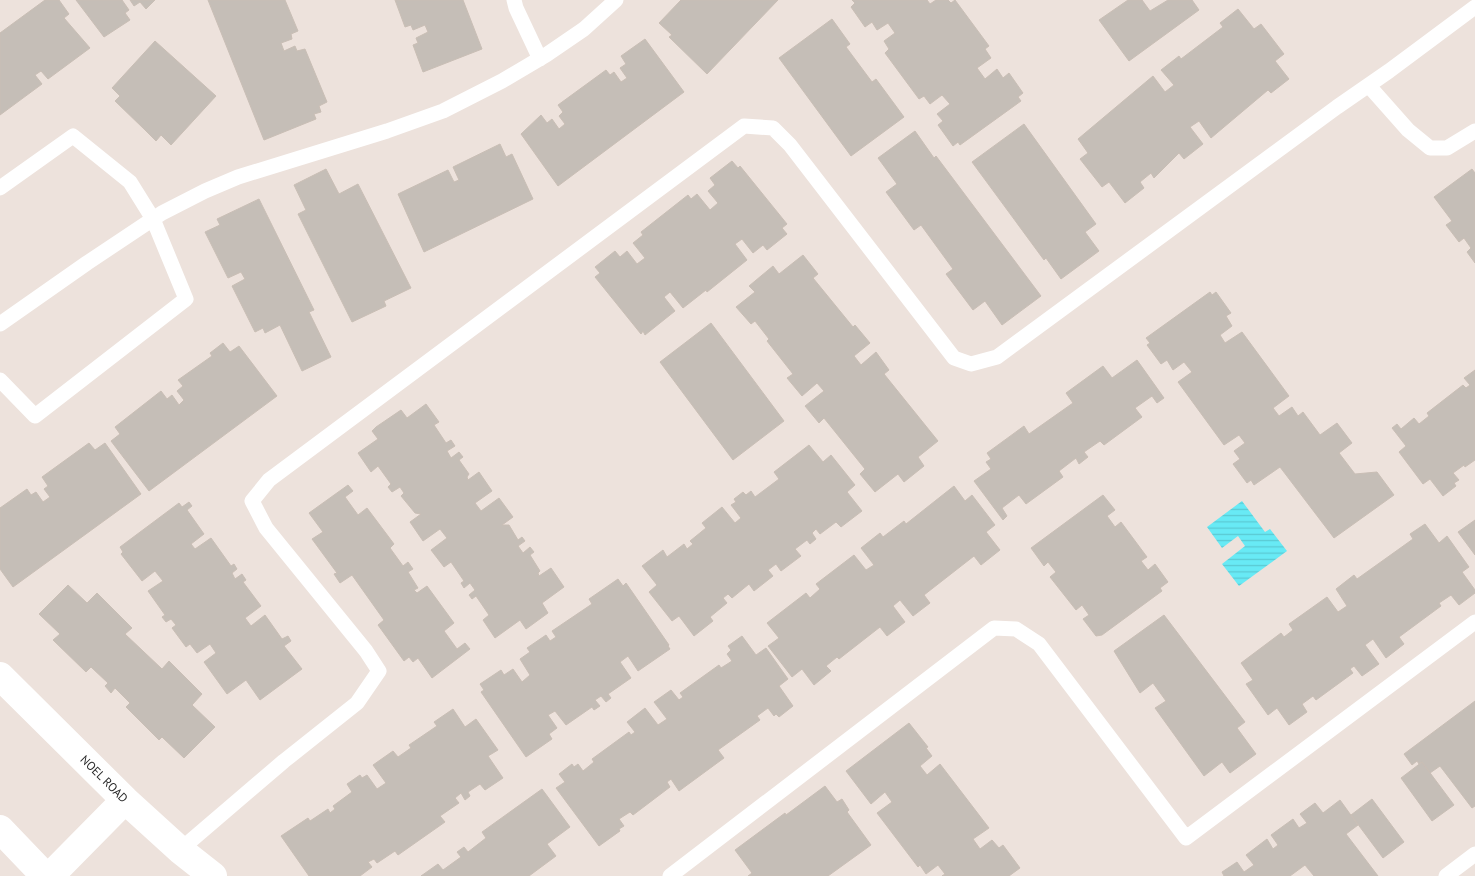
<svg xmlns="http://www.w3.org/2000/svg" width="1475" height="876" viewBox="0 0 1475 876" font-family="'PT Sans',sans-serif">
<defs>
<pattern id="water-rules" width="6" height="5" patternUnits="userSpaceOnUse" patternTransform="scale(1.25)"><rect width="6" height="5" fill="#68eaf5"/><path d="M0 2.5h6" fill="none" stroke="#5ac9d2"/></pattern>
</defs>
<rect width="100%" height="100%" fill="#ede2dc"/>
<!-- water -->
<path fill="url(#water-rules)" d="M1242,501L1265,532L1270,529L1287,551L1239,586L1222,564L1245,546L1238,536L1222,548L1207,527Z"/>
<!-- building -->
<path fill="#c5beb7" stroke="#c9beb5" d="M45,0H59L69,14L64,18L90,48L48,79L41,71L35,75L42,84L0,115V33Z
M76,0H122L129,10L125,13L130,20L104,37Z
M130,0H155L146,9L140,2L134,6Z
M208,0H285L298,31L291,34L292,39L281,43L284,51L295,46L297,51L305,49L327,102L319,106L321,112L314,114L316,119L264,140Z
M395,0H463L482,49L423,72L413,45L418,43L416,38L428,32L425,25L413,30L411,25L405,27Z
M681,0H778L707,74L669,37L672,35L659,23Z
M852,0H927L930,4L936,0H948L951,3L955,0L989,46L985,49L991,58L977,68L985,79L997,69L1003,78L1009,73L1023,93L1018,97L1021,101L960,145L958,142L953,146L938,125L943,121L937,114L950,104L942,95L930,104L924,96L919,99L885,53L889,49L884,41L895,33L888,23L877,30L872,22L865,27L851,7L855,3Z
M1128,0H1142L1150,11L1168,0H1192L1199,10L1129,61L1099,20Z
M1238,9L1254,29L1261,24L1284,54L1275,61L1289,79L1271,93L1268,90L1211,138L1199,121L1190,127L1203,144L1184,159L1179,153L1154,178L1151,173L1140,182L1144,188L1125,203L1109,182L1102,187L1080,159L1088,153L1078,139L1153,76L1165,92L1174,85L1161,70L1179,56L1181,59L1223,27L1220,23Z
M832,19L850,44L846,47L872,82L876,79L904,117L851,156L779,58Z
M645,39L684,92L558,186L521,134L541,115L547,123L552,119L559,129L565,124L559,116L563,112L558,105L606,70L610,75L614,72L621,82L627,78L620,68L626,64L621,56Z
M155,41L216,96L171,145L161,135L156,141L144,129L115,101L120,96L112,88Z
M1024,124L1096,224L1085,232L1099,251L1061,279L1046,258L1044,260L972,162Z
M915,131L934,158L936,156L1041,296L1002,325L985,301L973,310L946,274L953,269L921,225L914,230L886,192L897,184L878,158Z
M500,144L506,157L512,154L533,199L424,252L398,194L448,170L454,182L459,180L453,167Z
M732,161L738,168L740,166L787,224L782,228L787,234L767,250L763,245L753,253L742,239L735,244L747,260L707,292L706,290L683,308L670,292L664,297L675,311L645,335L643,331L641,334L595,277L600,273L595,267L615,251L620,257L627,251L637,264L645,258L633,243L643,235L641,232L688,195L691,199L697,194L710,210L718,203L708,191L715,185L710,178Z
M326,169L339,194L358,184L411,288L384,301L386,306L352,322L298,214L306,210L294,185Z
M1472,169L1475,173V263L1467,252L1471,248L1464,238L1459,242L1446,225L1452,221L1434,197Z
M259,199L314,310L309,312L331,357L302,371L280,325L265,333L263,328L255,332L232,286L245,279L241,272L228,278L205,232L220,225L217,219Z
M803,255L818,274L813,278L853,327L855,325L870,343L854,356L861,365L876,352L889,370L884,374L938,441L918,457L924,466L904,482L898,474L875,492L860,474L865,469L824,418L819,423L805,406L824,391L817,383L802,396L787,378L793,374L767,341L769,339L755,321L751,324L736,307L755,292L749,286L773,266L779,274Z
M1210,292L1212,295L1216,292L1231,313L1226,316L1232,326L1220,335L1225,343L1242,332L1289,396L1273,408L1279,416L1292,407L1298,416L1303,412L1320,435L1337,423L1352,443L1339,453L1355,474L1377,472L1394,495L1334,538L1280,467L1254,485L1251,480L1247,483L1233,464L1240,459L1234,451L1245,443L1239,435L1224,445L1178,382L1192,372L1184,362L1173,370L1167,360L1161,364L1147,345L1150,343L1146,338Z
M711,323L784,421L733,460L660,362Z
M223,343L230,352L239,346L277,396L149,491L111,441L120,434L115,427L161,391L167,399L172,395L179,405L184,400L177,391L183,386L178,380L212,356L210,353Z
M1137,360L1164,398L1157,403L1152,396L1135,408L1142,417L1104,445L1100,441L1084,452L1088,457L1079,464L1076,458L1059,471L1063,477L1026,504L1019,495L1002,508L1007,516L1003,520L974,481L991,469L986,462L991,459L987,453L1024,426L1029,434L1073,403L1066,393L1103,366L1112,378Z
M1475,370V460L1465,467L1464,465L1453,473L1459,480L1454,483L1456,486L1443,496L1430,479L1423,484L1399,452L1406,446L1392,428L1397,424L1401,429L1414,418L1419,424L1429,416L1427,413L1463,385L1466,388L1470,385L1464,378Z
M426,404L439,422L434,425L446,443L451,440L455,446L447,451L451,458L459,452L463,457L459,460L469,474L467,477L468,480L479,472L492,491L475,503L481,511L499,498L513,517L502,525H509L518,540L522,537L525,541L518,546L523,553L530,547L534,552L530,555L540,571L538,573L539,576L551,568L564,587L542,603L548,613L526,629L520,620L495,638L483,620L489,615L476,596L472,599L469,595L475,590L470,583L464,588L461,583L464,581L451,562L444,567L431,550L447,538L440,529L423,541L410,522L421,514L415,513L401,496L404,493L400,487L392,492L388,487L391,484L378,466L371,472L358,453L378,439L372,431L376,427L401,410L407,418Z
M89,443L95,450L105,443L141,494L13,587L0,569V508L27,489L31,495L36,492L43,502L50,497L44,489L48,486L42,477Z
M809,445L823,462L831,455L855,485L847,492L862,511L841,527L836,522L820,534L816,529L812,533L816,539L810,544L807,540L795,549L801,556L781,571L776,564L768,570L773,576L754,591L749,584L732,598L728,594L723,598L727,603L710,617L713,621L694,636L679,616L672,621L649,592L657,585L642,566L663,550L667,557L684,544L687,549L693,544L690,541L706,528L702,523L722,507L735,523L741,518L731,505L736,502L734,499L743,492L746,495L751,491L755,497L779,479L774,472Z
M348,485L353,491L345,497L358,515L367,508L394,544L390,548L403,566L408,562L413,569L408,572L418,588L414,590L417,593L427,586L454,623L444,631L457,649L465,643L470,649L432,678L418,658L413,662L409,657L404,661L378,625L384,620L352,575L340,583L334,574L337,573L312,539L323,532L309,513Z
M954,486L965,501L972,495L995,525L986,532L1000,550L981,565L974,556L924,595L930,603L913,616L900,600L893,606L905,622L887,636L880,627L839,659L837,657L826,666L831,671L814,685L802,669L792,677L768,646L779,638L767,623L806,593L810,598L820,589L816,584L854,555L866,570L874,565L861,548L880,533L883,537L904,521L906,524Z
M1103,495L1115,510L1107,516L1115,527L1121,522L1147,557L1141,561L1148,570L1155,564L1168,582L1160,588L1162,591L1102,635L1096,636L1083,619L1089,615L1082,605L1076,610L1050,577L1056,572L1048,562L1044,566L1031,548Z
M189,502L192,506L187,510L204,534L191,544L195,549L211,538L231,566L234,564L237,569L232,573L235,579L242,574L246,580L243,582L261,606L245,618L251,626L265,615L282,639L288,636L291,641L284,646L302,669L260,700L246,680L227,694L204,662L216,653L210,644L197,653L190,644L186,647L172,628L176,625L171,619L166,622L162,617L165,615L148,591L163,581L155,571L142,581L121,554L123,552L120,547L179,503L182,507Z
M1475,520V555L1458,532Z
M1425,524L1439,543L1447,536L1469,567L1462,572L1475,590V593L1459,605L1451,595L1439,603L1441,606L1399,637L1404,644L1386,658L1373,639L1365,645L1379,664L1362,676L1354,666L1350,669L1353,673L1316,700L1313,696L1302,704L1307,712L1289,725L1277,708L1268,715L1246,684L1253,680L1241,663L1281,633L1284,637L1293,630L1289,624L1327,597L1338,612L1347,606L1336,589L1354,575L1357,579L1413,539L1410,534Z
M618,579L623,586L626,583L669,645L668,646L670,649L638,671L628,656L620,662L631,678L608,694L611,698L606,702L601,696L595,700L600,706L594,710L592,707L566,725L555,711L548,715L557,728L549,734L552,739L526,757L481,692L484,690L480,684L501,670L504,675L513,669L522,682L530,675L520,659L530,652L527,648L546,635L550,641L556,637L552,631L592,604L589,599Z
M68,585L87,603L97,593L132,628L125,634L162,669L169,661L202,694L192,705L215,727L184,758L162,737L159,740L126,707L130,703L115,688L111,693L105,686L108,683L91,667L86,672L53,640L60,634L39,614Z
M1164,615L1245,722L1237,728L1256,754L1230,773L1222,762L1204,776L1155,708L1166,701L1153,683L1140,693L1114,651Z
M742,636L756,655L766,648L788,679L779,686L793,706L779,717L776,714L774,716L768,708L757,716L760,720L718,750L724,758L679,791L671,779L667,782L670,787L633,815L630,812L619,819L624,826L619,829L620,831L599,846L556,788L565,782L559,774L572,764L574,767L578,764L583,771L594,762L592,759L629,732L631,735L635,732L627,722L645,708L658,725L667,719L654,702L671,690L679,700L683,697L680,693L719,665L721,668L732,661L727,654L731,650L728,646Z
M1475,701V806L1472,808L1440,766L1430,773L1422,762L1419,764L1417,761L1412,765L1404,754Z
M453,709L465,727L476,719L498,750L488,756L503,778L485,790L480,784L468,792L470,796L465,800L461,793L455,798L459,803L440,816L445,822L398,855L395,851L377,863L374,859L368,862L372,867L360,876H309L281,836L308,818L310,821L328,809L330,813L335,809L333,806L352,792L347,784L360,775L362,778L367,775L377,789L386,783L373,765L393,751L398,757L411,748L409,745L437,726L434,722Z
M909,723L928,747L926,748L932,756L920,766L927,775L940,764L989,828L973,839L980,849L992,840L999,848L1003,845L1020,868L1009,876H942L945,874L938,865L926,874L920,865L918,867L877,813L892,802L885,792L871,804L846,771Z
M1422,762L1454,805L1432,821L1401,778Z
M825,786L837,802L842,799L849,810L847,812L871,845L828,876H748L752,873L735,850L785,813L786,815Z
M542,789L570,827L547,844L556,856L529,876H421L438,864L443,870L461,857L457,852L464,847L468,852L486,838L482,832Z
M1372,799L1404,842L1383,858L1351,815Z
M1340,800L1358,825L1346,834L1378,876H1314L1305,865L1290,876H1224L1222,872L1237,862L1244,872L1254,865L1246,855L1267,839L1273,849L1278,845L1271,835L1293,819L1299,828L1307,823L1300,814L1315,803L1323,813Z"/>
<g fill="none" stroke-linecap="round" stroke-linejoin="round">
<!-- service -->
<path stroke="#fff" stroke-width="15" d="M514,0L516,8L540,59
M1369,86L1408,130L1430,148H1447L1475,131
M0,188L73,136L130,182L153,219L186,299L35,416L0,380
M0,324L87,263L162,213L205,191L238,177L387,131L443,111L502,81L546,55L584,29L616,0
M180,850L284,761L357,703L379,671L366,651L266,528L252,501L269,480L744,126L773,128L790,145L954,358L971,364L997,357L1337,107L1389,71L1475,7
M670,876L994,628L1016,629L1039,644L1186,838L1475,622
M1446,876L1475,854"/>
<!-- tertiary -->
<path stroke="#fff" stroke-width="28" d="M0,676L125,800L180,850L213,876
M0,829L45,876
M50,876L125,800"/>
</g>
<g text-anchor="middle" stroke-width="4" stroke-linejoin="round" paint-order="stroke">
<!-- street labels -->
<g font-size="12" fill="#2a2a2a" stroke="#fff">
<text transform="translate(104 779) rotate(45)" y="4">NOEL ROAD</text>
</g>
</g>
</svg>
